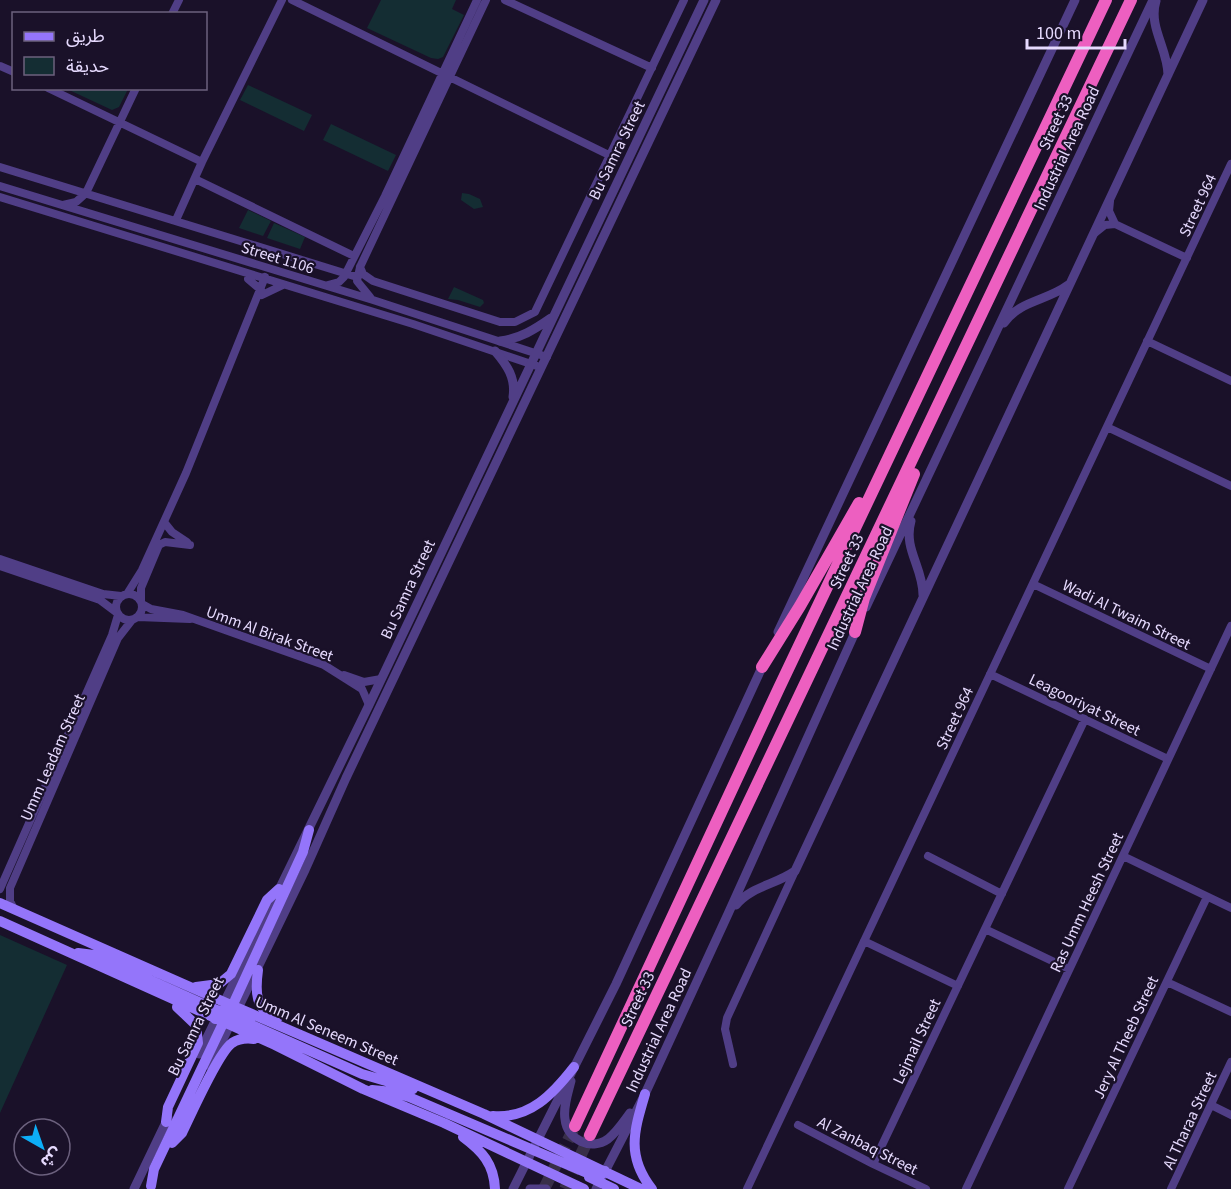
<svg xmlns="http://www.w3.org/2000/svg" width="1231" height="1189" viewBox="0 0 1231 1189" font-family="'Source Sans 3','Noto Sans Arabic',sans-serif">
<rect width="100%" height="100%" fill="#1a1129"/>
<!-- green -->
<path fill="#142d33" d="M381,0H456L452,9L464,15L443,57L438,59L431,58L367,28Z
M248,85L312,115L304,131L240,100Z
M67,89H128L119,107L112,110Z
M331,124L396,155L388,171L323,140Z
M462,193L469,194L480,199L483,207L474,209L461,200Z
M248,210L271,221L263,236L239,228Z
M274,223L305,237L300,249L267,238Z
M454,287L483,300L484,303L480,307L458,300L448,299Z
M0,935L67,965L0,1113Z"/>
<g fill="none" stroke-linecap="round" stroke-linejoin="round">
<!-- trunk-tunnel -->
<path stroke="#392f49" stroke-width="12" stroke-dasharray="12 6" stroke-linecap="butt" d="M544,1189L575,1126
M565,1189L590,1135"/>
<!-- minor -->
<path stroke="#503e86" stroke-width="8" d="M292,0L613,157
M505,0L652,68
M172,14L179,0
M0,66L14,72
M48,88L202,162
M0,167L357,277
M195,179L354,256
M0,186L373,300L547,357
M0,197L413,324L537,366
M1110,201L1109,211L1115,224L1187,258
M63,205L76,202L86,193L136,88
M176,220L202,162L282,0
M1095,233L1105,225L1115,224
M360,267L363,274L373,281L500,322H515L535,312L684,0
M249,275L248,279L261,290
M328,285L339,282L344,277L385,196L477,0
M262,295L283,285
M370,297L357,281L360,267L486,0
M1147,341L1231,381
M1107,427L1231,486
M164,522L172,532L187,542
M0,559L103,594L121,596
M0,566L100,600L116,612
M1033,584L1211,669
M116 607a13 13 0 1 1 26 0a13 13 0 1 1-26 0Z
M127,594L142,570L186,473L265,277
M141,601V588L159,545L165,542L190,545
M142,604L151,609L183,615L324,665L362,689L369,705
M138,617L190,619
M990,674L1168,759
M344,675L364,682L381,679
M928,856L1002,894
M1123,856L1231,908
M0,889L112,635L118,615
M14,909L10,901V888L118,638L132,620
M985,929L1069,969
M864,941L958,986
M1167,982L1231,1012
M733,1064L725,1029L727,1018L795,871
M1211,1105L1231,1115
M798,1125L873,1164L926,1189
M873,1164L1085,719
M747,1189L1231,164
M966,1189L1231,626
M1068,1189L1207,897
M1171,1189L1231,1062"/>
<!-- tertiary -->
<path stroke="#503e86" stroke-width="9" d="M1156,1C1148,27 1168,49 1168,75
M1004,323C1020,300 1047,301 1068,285
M500,341C520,339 535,329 551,318
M495,351C507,365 516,378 513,397
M911,521C903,549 923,567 923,595
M866,607L1153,0
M778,632L1075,0
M736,905C752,886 775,885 795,871L1203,0
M199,1054L369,705L704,0
M210,1066L305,870L346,778L716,0
M571,1081C568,1093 563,1107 565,1119C567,1140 591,1151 608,1139C617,1132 624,1121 630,1113
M134,1189L168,1118
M513,1189L616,984L764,663
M530,1189H546
M596,1189L645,1094L728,914L857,628"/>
<!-- secondary -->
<path stroke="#9475fa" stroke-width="10" d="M0,903L231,1005L484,1114L641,1189
M0,921L275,1045L363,1089L444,1123L584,1189
M78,953L94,955L219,1011H230
M258,970C255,992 255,1009 277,1019
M196,987L219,984L231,974L267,900L279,889
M230,1011L303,852L309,830
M215,1019L226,1016L234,1017L362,1074L413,1089
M372,1090L393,1092L409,1097L594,1176H600L605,1171
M645,1094C634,1131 626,1156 652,1189
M493,1116C530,1119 553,1094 574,1067
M166,1122L168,1107L198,1043L196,1025L177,1007
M463,1137C482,1151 494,1164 495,1189
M172,1143L182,1133C191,1115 218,1053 232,1043C238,1039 246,1038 254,1039
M589,1177L614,1189
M151,1186L154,1169L226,1017"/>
<!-- trunk -->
<path stroke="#ed5fc0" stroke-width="12" d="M855,632L864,598L914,474
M762,667L800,606L859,503
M575,1126L779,688L1106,0
M590,1135L1131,0"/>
</g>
<g text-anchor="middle" stroke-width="4.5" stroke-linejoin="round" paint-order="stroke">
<!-- street labels -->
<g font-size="16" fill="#e6dafe" stroke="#1a1129">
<text transform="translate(1055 122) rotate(-65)" y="6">Street 33</text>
<text transform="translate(1066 148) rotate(-65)" y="6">Industrial Area Road</text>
<text transform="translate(616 150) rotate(-64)" y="6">Bu Samra Street</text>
<text transform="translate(1197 205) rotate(-65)" y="6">Street 964</text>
<text transform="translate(278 257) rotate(17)" y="6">Street 1106</text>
<text transform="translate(846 561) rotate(-65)" y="6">Street 33</text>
<text transform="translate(859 588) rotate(-65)" y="6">Industrial Area Road</text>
<text transform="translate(407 589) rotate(-65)" y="6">Bu Samra Street</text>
<text transform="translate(1127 614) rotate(26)" y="6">Wadi Al Twaim Street</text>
<text transform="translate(270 633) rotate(20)" y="6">Umm Al Birak Street</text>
<text transform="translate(1085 704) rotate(26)" y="6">Leagooriyat Street</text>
<text transform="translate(954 718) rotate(-65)" y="6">Street 964</text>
<text transform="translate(52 757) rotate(-66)" y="6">Umm Leadam Street</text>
<text transform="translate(1086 902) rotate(-65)" y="6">Ras Umm Heesh Street</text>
<text transform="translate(637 999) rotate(-65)" y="6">Street 33</text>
<text transform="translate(195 1026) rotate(-64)" y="6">Bu Samra Street</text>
<text transform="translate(327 1030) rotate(23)" y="6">Umm Al Seneem Street</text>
<text transform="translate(658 1030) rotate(-65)" y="6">Industrial Area Road</text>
<text transform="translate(1125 1037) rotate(-65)" y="6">Jery Al Theeb Street</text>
<text transform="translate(916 1041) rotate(-65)" y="6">Lejmail Street</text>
<text transform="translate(1189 1120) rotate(-65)" y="6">Al Tharaa Street</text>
<text transform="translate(868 1145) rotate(27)" y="6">Al Zanbaq Street</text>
</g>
</g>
<!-- legend -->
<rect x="12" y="12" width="195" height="78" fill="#1a1129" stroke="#6c617e" stroke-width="1.5"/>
<rect x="24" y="32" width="30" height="9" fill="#9475fa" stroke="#6c617e" stroke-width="1.5"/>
<text x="66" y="42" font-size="18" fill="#e6dafe">طريق</text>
<rect x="24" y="57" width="30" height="18" fill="#142d33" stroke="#6c617e" stroke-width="1.5"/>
<text x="66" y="72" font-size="18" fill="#e6dafe">حديقة</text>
<!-- north arrow -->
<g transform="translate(42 1147) rotate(140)"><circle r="28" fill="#1a1129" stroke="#6c617e" stroke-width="1.5"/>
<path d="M0-4.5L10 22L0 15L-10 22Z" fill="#0daef7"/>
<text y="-9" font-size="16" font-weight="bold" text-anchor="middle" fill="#e6dafe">ش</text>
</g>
<!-- scale -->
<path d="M1027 39v9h98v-9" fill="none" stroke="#e6dafe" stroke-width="3"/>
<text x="1036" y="39" font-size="18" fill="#e6dafe" stroke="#1a1129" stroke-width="4.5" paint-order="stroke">100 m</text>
</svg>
